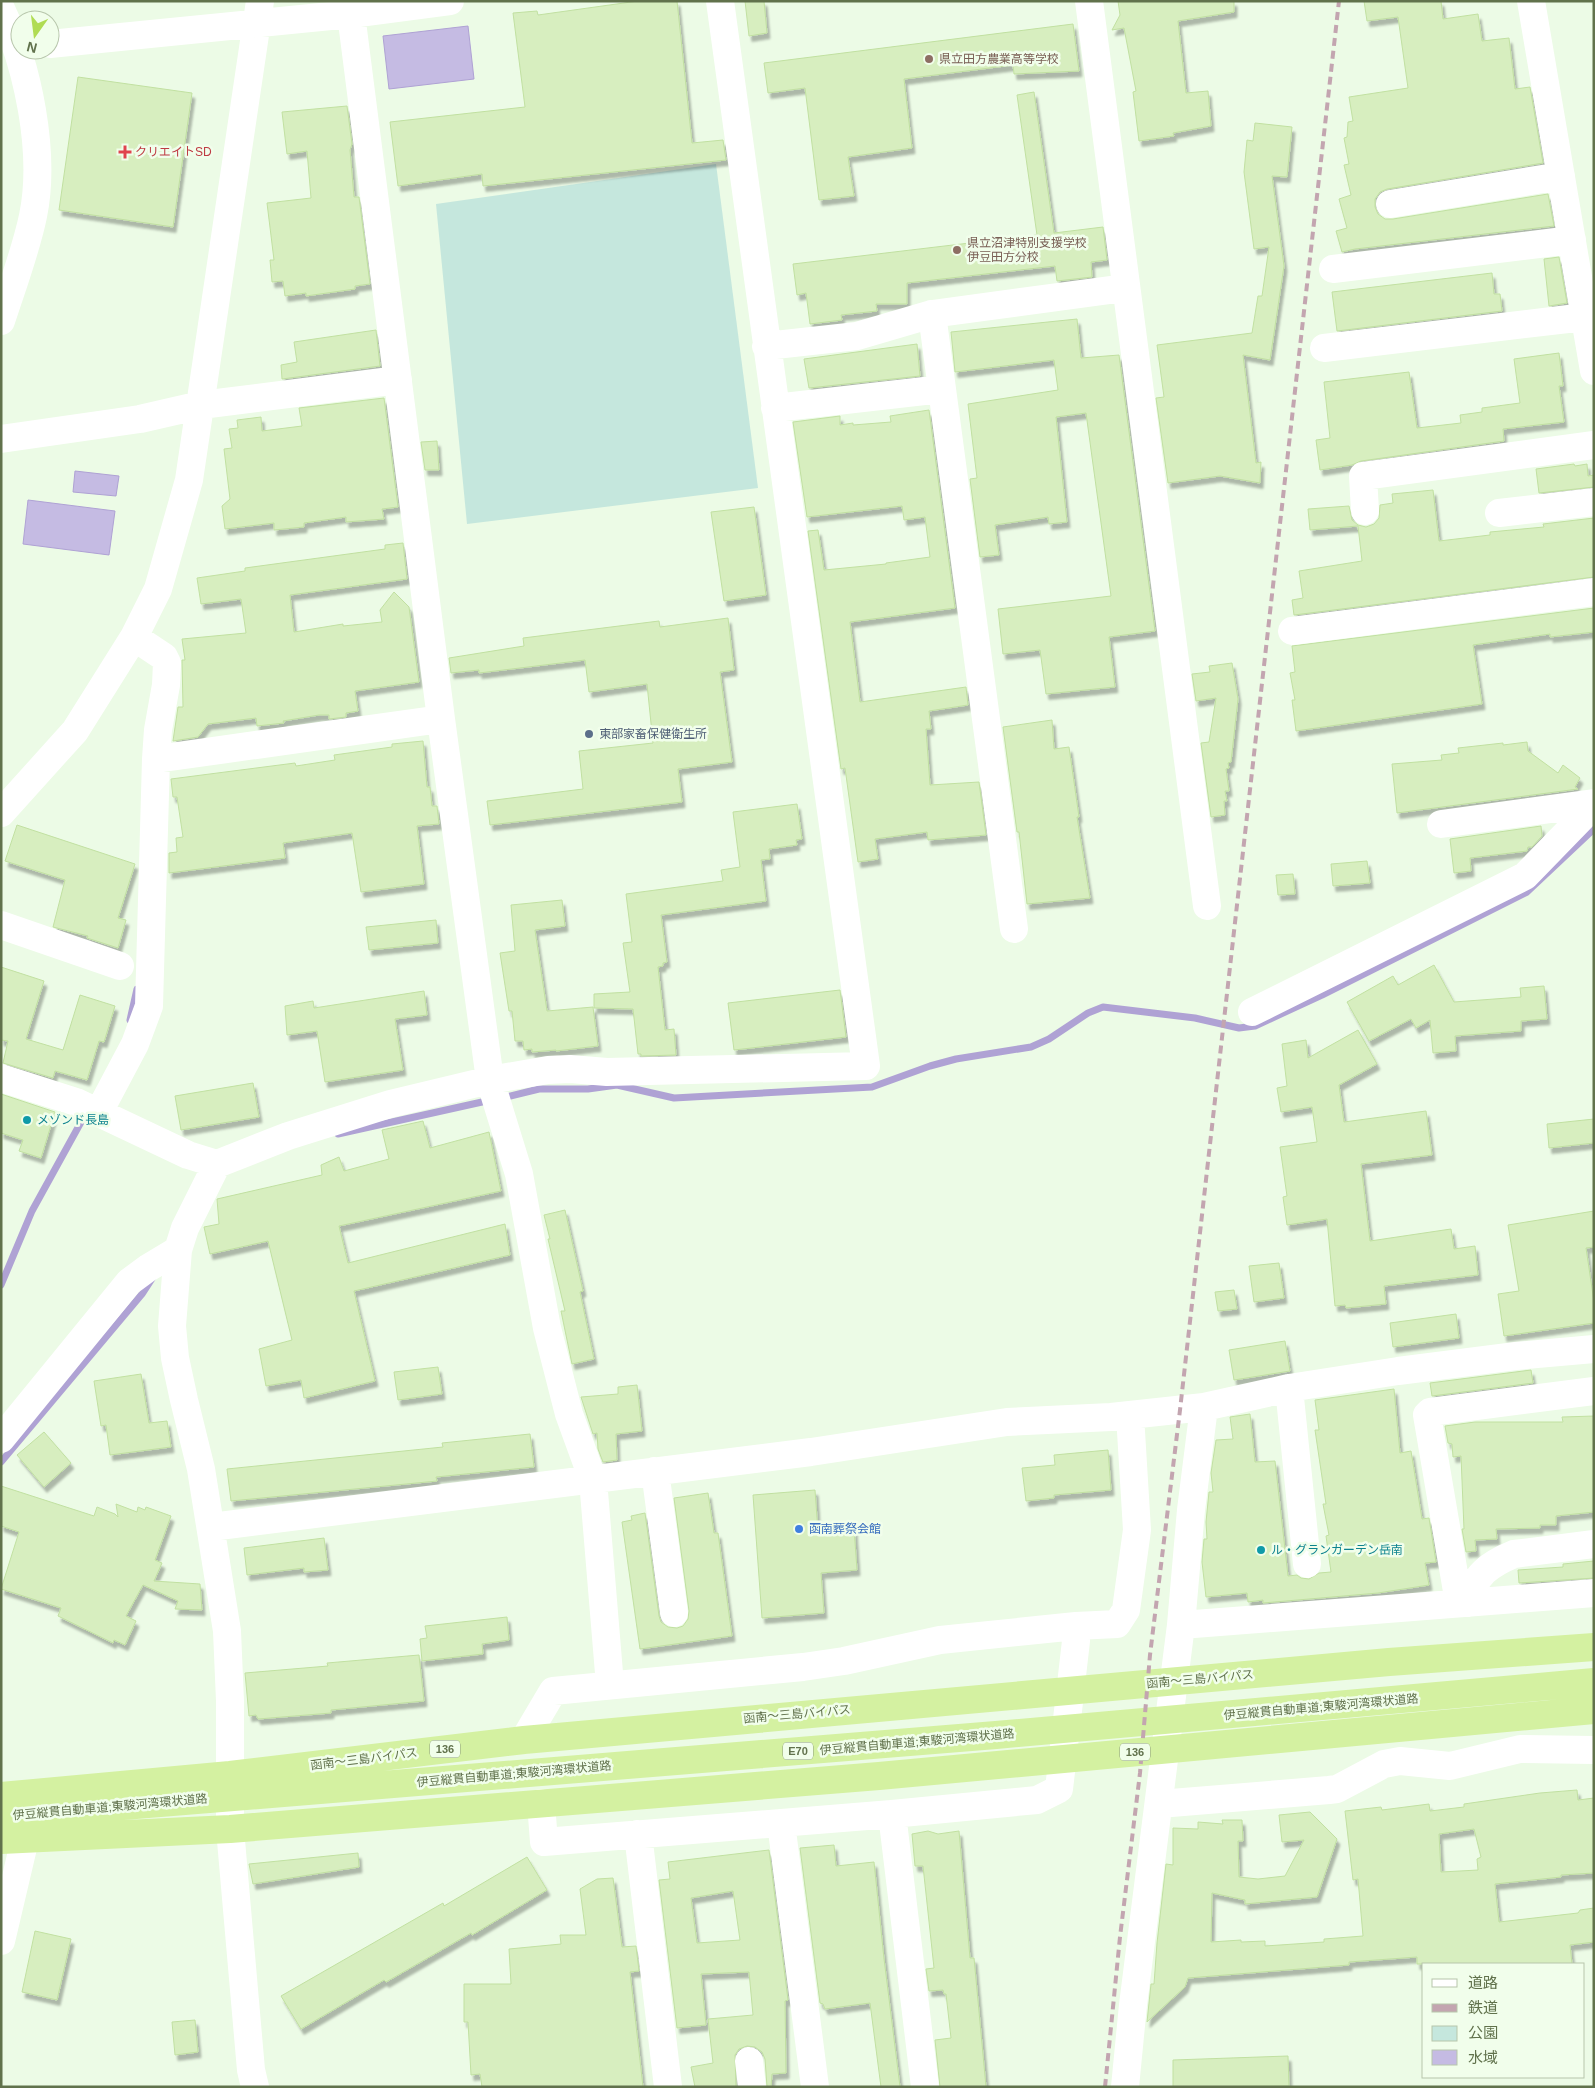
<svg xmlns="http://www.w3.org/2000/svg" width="1595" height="2088" viewBox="0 0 1595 2088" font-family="Helvetica,'Noto Sans JP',sans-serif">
<defs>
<filter id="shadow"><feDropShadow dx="3" dy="5.5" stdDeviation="1" flood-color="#0004"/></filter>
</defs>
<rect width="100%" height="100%" fill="#ecfbe6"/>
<!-- green -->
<path fill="#c5e7dd" d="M716,164L758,488L467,524L436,204Z"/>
<!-- water -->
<path fill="#c5bbe3" stroke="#afa2d4" d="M468,26L474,79L389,89L383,36Z
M75,471L119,476L116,496L73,492Z
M28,500L115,511L109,555L23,544Z"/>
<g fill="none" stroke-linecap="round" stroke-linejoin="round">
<!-- stream -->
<path stroke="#afa2d4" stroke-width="7" d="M130,1020L137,989
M502,1098L539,1089H588L617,1085L674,1098L872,1087L930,1066L956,1059L1031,1047L1049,1039L1088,1013L1103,1007L1195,1018L1239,1028L1255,1026L1322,995L1527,892L1594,829
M338,1134L491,1100
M1,1285L32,1211L86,1113
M1,1462L142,1294L153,1277"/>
</g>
<!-- building -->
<path fill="#d7eebf" stroke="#c1e0a1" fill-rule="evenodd" filter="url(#shadow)" d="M638,1H677L692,143L723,140L726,160L483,186L482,174L398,186L390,122L525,107L513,13L537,11L538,15Z
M745,1H764L767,33L749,36Z
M1118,1H1234V12L1178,21L1186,93L1208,91L1211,126L1173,133L1174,136L1139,141L1133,92L1136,91L1124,28L1112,30L1120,15Z
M1364,1H1441L1443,19L1478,14L1482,41L1509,38L1515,89L1530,87L1543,163L1387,189L1380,192L1375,199V207L1378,214L1385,219H1393L1548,194L1554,226L1355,249L1342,252L1336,231L1347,228L1339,199L1351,195L1344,165L1349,164L1344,138L1347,137L1348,122L1353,121L1349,97L1408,88L1398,17L1367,21Z
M1073,24L1079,71L1014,74L1013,65L904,79L912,148L848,157L854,196L819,200L805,88L768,93L764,63Z
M78,77L192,93L173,227L59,210Z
M1034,92L1054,233L1103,227L1107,260L1091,262L1092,277L1057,281L1055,266L907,283V304H876L877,311L841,315L842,320L810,324L806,293L797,295L793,264L1037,235L1017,95Z
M347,106L352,144L350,150L354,197H359L370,284L355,286V289L306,296V293L285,296L283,281L272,282L270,260H274L267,203L311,198L307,151L287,154L282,112Z
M1255,123L1292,127L1287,177L1272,176L1284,266L1270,360L1243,355L1256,463L1261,462L1260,483L1220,476L1168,483L1156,398L1164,397L1157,345L1252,333L1258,296H1262L1269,247L1254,249L1244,172L1247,140L1253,141Z
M1559,257L1567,303L1549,306L1544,259Z
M1492,273L1494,294H1500L1502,311L1337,331L1332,292Z
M1077,319L1081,358L1119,355L1155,631L1109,637L1115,687L1046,694L1040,650L1003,654L998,609L1111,596L1086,413L1056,417L1067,522L1049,524L1048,517L995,525L999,555L980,557L970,479L977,478L968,404L1058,390L1054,360L955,372L951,332Z
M376,330L380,366L282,379L281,365L297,362L294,342Z
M917,344L920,376L809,388L804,359Z
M1559,353L1563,386H1559L1564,422L1503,429L1504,441L1361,461L1352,465L1320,470L1316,440L1330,438L1324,382L1409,372L1417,428L1461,423L1460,415L1482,412V408L1520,403L1514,359Z
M384,398L398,507L382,509L384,519L346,522V517L304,523V527L274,530V523L225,529L222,506L230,499L224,449L232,448L229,429L238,428L237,420L261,417L262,431L302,426L299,408Z
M929,410L955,608L850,622L860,702L966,687L968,705L929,711L931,729H926L930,785L979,782L986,835L928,840L927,832L875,839L878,859L858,862L845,768L841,769L808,531L818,530L824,570L886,564V563L930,557L925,517L904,520L902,506L807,517L793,422L840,416V425L853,423V425L891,422L890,416Z
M437,441L439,470H425L421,442Z
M1574,464L1575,466L1587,464L1588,476L1594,475V487L1539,493L1536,469Z
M1433,490L1439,541L1490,535V532L1544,527L1543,524L1594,518V577L1294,615L1292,600L1303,598L1299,571L1362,561L1358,526L1310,530L1308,509L1349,506L1352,520L1358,525L1366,527L1374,524L1379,518L1380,505L1393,503L1392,494Z
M754,507L766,595L724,601L711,512Z
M403,543L407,579L290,595L294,632L343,624V626L382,622L380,610L394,592L409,607L419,682L355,691L358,711L346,713V717L329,719V715H319L283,721L284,723L257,726L256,718L208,724L198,737L173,741L178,707H183L182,660H185L182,639L246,633L241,599L201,604L197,578L245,571V568L385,549V545Z
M1594,608V632L1550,637V634L1473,645L1482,704L1296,731L1292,700H1295L1290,673L1295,672L1292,646Z
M728,618L734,670L720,672L732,762L678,769L682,802L490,825L487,801L583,789L579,751L653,743L647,684L589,692L585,660L479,673V670L451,673L449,658L524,646L523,638L659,621L660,627Z
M1232,663L1238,699L1231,762L1228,763L1229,768L1226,769L1229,791H1225L1227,801H1224L1225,815L1211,817L1201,743L1209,742L1216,698L1196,701L1192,674L1210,672L1209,666Z
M1052,720L1054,749L1069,747L1079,817H1077L1090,898L1027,904L1019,832H1017L1003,727Z
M423,741L427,787H430L432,806H437L439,824L417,826L424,884L361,892L352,833L283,843L285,858L169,873V853L177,852L176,838L183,837L177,797H173L171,779L295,763L296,766L335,760L334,755L392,747V744Z
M1527,742L1528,751L1558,773L1563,765L1580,778L1575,787L1578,789L1397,813L1392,764L1442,760L1441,755L1459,753L1458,748L1503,743V745Z
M797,804L802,839L796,840L797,845L769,849L770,859L761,860L766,901L661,915L667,962L663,963V966L658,967L665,1030L674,1029L676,1055L641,1056V1054H638L633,1009L594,1008V994L630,992L623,943L632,942L626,894L723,881L721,870L740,867L733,812Z
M17,825L135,864L118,918L126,920L118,948L87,938L88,936L53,927L65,880L5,861Z
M1541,826L1542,836L1532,847H1528L1527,851L1470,858L1471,871L1454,873L1450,839Z
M1367,861L1370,883L1333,886L1331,864Z
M1293,874L1295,894L1278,895L1276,875Z
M562,900L565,926L535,930L547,1011L593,1007L598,1046L556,1051V1050L532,1052V1049L524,1050L523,1041H515L512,1011H509L500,953L515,951L511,905Z
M436,920L438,943L369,950L366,927Z
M1434,965L1454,1002L1521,997L1520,988L1544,986L1547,1019L1521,1021V1031L1455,1036L1456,1051L1433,1053L1430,1020L1416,1028L1411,1019L1369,1041L1347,1002L1393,976L1398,985Z
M1,967L44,981L26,1039L63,1050L80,995L115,1006L104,1042L99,1041L87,1080L55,1071L53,1078L3,1063L8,1041L1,1040Z
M840,990L846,1037L734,1050L728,1003Z
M424,991L427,1015L395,1019L403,1070L325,1082L317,1031L287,1035L285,1006L313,1001L314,1008Z
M1358,1030L1377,1064L1339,1085L1344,1122L1426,1111L1432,1155L1361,1164L1370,1241L1451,1229L1454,1249L1475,1246L1478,1275L1384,1286L1386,1304L1346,1308L1345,1305L1335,1306L1327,1219L1287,1225L1283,1197L1287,1196L1280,1147L1317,1142L1312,1107L1281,1112L1277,1088L1287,1086L1282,1044L1306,1040L1308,1058Z
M253,1083L259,1117L181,1130L175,1096Z
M1,1094L55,1112L41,1158L19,1151L23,1140L1,1133Z
M1594,1119V1143L1549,1148L1547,1124Z
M423,1121L430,1148L489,1132L501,1191L339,1226L348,1263L505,1224L510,1255L354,1291L375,1381L304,1398L301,1380L266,1386L259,1349L292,1340L268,1241L210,1254L204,1227L219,1224L217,1199L322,1175L321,1165L339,1157L344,1171L389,1159L382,1130Z
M565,1210L583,1291L580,1292L594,1359L572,1364L561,1311H565L548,1239H550L544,1215Z
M1594,1211V1247L1586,1248L1594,1302V1323L1504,1336L1498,1294L1519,1291L1508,1225Z
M1279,1263L1284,1298L1254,1302L1249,1266Z
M1234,1290L1237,1309L1218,1311L1215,1292Z
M1456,1314L1459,1338L1393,1347L1390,1323Z
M1285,1341L1290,1371L1234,1380L1229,1350Z
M438,1367L442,1394L398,1400L394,1372Z
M1531,1370L1533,1383L1432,1396L1430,1383Z
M141,1374L149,1423L167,1421L171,1447L110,1455L106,1425L101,1426L94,1381Z
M637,1385L642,1431L616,1434L617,1460L603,1462L598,1449L597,1433L593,1434L581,1397L618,1394V1387Z
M1394,1389L1400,1453L1411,1451L1422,1519L1429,1518L1436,1562L1425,1563L1429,1585L1378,1593L1263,1603V1600L1248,1602L1247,1593L1206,1597L1202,1562L1204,1539H1207L1206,1522L1209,1492H1213L1211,1473L1216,1440L1233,1439L1230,1417L1250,1414L1255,1462L1275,1461L1288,1576L1297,1575L1301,1578L1309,1579L1319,1573L1331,1572L1326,1536L1329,1535L1323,1504H1326L1315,1430H1319L1315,1400Z
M1594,1416V1512L1556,1516V1525H1540V1528L1496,1529L1497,1539L1475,1540L1476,1551L1466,1552L1462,1529H1464L1461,1456L1453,1457L1452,1444L1448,1443L1445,1426L1475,1422H1563L1562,1417Z
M44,1432L71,1463L44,1487L17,1455Z
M530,1434L534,1467L436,1477L437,1481L231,1501L227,1469L443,1447L442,1443Z
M1108,1450L1111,1490L1054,1495V1498L1026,1501L1022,1468L1055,1465L1054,1455Z
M1,1486L94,1516L97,1507L115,1514L118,1517L116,1504L137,1512L138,1507L145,1510L146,1507L171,1516L155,1560L162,1563L154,1581L200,1584L202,1610L175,1609L178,1601L143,1585L126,1616L136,1621L125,1645L114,1640L113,1643L58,1616L61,1608L1,1589L19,1532L1,1526Z
M815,1490L818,1532L854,1528L857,1570L821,1573L824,1613L762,1618L753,1495Z
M708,1493L714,1533H718L732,1636L640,1649L622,1522L632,1520L631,1516L645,1513L659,1616L661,1622L668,1627L677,1628L683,1626L688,1619L689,1611L674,1498Z
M324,1538L328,1570L304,1572V1568L247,1575L244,1548Z
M1594,1561V1578L1519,1583L1518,1570L1563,1567V1564Z
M507,1617L509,1640L482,1644L483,1654L422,1661L420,1639L427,1638L425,1626Z
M419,1655L424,1701L331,1710V1713L258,1719L256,1715L249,1716L245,1673L328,1666L327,1663Z
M1577,1790L1578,1800L1594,1798V1873L1561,1875V1877L1495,1884L1499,1922L1578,1913L1580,1910L1594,1908V1942L1570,1945L1572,1964H1417V1957L1349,1962V1965L1188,1978L1185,1987L1147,2022L1151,1984H1154L1157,1943L1166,1864L1173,1865V1828L1198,1829V1822L1223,1824L1222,1820H1242L1243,1841H1238L1239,1877L1258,1879L1285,1876L1304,1840L1282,1842L1279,1815L1310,1812L1337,1839L1317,1897L1245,1904V1900L1212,1893L1211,1942L1241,1940V1942L1265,1941V1946L1324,1942V1939L1363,1936L1358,1879L1353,1880L1345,1811L1381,1807L1382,1810L1429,1804L1430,1811L1464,1807V1804L1540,1793ZM1474,1829L1481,1857L1477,1859L1478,1870L1441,1872L1439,1834Z
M928,1831L938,1834L959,1831L970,1958H974L986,2087H940L935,2040L951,2038L946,1994H944L943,1990L929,1991L926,1969L934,1968L923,1866H915L912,1834Z
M834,1845L836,1866L874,1862L884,1959L900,2087H881L870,2003L825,2009L823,2004L820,2003L800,1848Z
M769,1850L788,2000L785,2001L786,2073L772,2074L771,2087H767L765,2059L762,2052L755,2047L747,2046L739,2049L735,2055L736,2087H695L691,2067L713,2063L708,2019L753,2015L749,1972L701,1974L706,2025L677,2028L659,1880L670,1879L668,1862ZM733,1891L740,1940L697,1943L691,1898Z
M358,1853L359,1867L253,1884L249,1864Z
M527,1857L547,1890L472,1935L471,1933L386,1982L384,1980L301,2029L281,1996L443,1903L444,1906Z
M613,1878L622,1947L636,1946L639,1971L630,1972L643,2087H482L480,2074L471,2075L468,2022H464V1984H511L509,1949L561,1944L560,1935H586L580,1889L597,1879Z
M35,1931L71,1939L57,2000L22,1992Z
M195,2020L198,2052L175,2055L172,2022Z
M1288,2056L1289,2086L1173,2087V2060Z"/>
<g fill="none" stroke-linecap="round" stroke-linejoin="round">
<!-- minor -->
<path stroke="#fff" stroke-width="28" d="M1089,1L1207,906
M1531,1L1594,371
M1,9C28,66 46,153 33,216C26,250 12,287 1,321
M351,14L441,719L490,1080L519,1174L547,1328L569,1414L593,1480L610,1685
M50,44L351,14L450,1
M1390,204L1561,176
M1333,269L1572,240
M932,314L1014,929
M766,346L857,336L932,314L1125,288
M1324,348L1585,317
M775,408L942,389
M1,439L140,419L201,405L398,380
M1365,511L1363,476L1594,445
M1499,513L1594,502
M1292,631L1594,592
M156,759L441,719
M1,813L75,731L134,637L158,589L189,480L260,1
M1441,824L1594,803
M1,925L120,966
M1252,1012L1525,876L1594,805
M1,1078L76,1102L188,1155L217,1164L288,1136L390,1104L490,1080L548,1070L570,1069L607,1072L866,1066L720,1
M99,1112L135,1044L149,1006L156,759L158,730L166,685L167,663L164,657L134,637
M217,1164L185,1228L178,1250L172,1326L175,1358L184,1400L201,1469L227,1631L230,1701V1829L251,2070L255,2087
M1289,1388L1307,1564
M1,1439L129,1282L148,1268L178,1250
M655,1471L674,1613
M211,1527L811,1452L1007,1422L1111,1417L1204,1407L1289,1388L1398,1371L1516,1356L1594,1349
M1459,1603L1427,1415L1430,1412L1594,1391
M1469,1603C1473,1575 1490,1564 1514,1554L1594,1544
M1181,1625L1594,1593
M1076,1626L1117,1624L1126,1610L1137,1530L1130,1415
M524,1740L553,1691L803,1667L844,1661L940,1640L1076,1626V1641L1059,1789L1037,1800L892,1814L544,1842L541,1803
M1159,1804L1329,1790L1337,1789L1384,1764L1400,1761L1450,1766L1520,1749L1594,1750
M892,1814L925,2087
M781,1823L815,2087
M638,1834L668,2087
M1,1941L25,1839
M749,2061L752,2087
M1125,2087L1133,2005L1181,1625L1191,1510L1204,1407"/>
<!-- highway -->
<path stroke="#d4f1a1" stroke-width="28" d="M1,1796L230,1775L524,1740L1389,1662L1594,1647
M1,1816L996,1735L1594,1682
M1,1840L230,1829L879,1776L1594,1710"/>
<!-- rail -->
<path stroke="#c3a5b0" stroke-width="4" stroke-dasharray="8 5" stroke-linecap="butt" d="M1105,2087L1120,1937L1140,1773L1150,1655L1180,1410L1339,1"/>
</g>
<!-- markers -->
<g fill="#8d6e63" stroke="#f1feeb" stroke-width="2">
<circle cx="929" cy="59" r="5"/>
<circle cx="957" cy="250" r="5"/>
</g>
<path fill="#e0444e" stroke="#f1feeb" stroke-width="2" d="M122.5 144.5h5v5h5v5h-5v5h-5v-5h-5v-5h5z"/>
<circle fill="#5c6f8a" stroke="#f1feeb" stroke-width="2" cx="589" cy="734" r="5"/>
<g fill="#0f9aa8" stroke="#f1feeb" stroke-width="2">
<circle cx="27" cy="1120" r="5"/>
<circle cx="1261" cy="1550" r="5"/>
</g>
<circle fill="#3f7fe0" stroke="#f1feeb" stroke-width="2" cx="799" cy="1529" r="5"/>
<g text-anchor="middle" stroke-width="5" stroke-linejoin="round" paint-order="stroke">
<!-- shield labels -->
<g fill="#f1feeb" stroke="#8c9c7c" stroke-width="1">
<rect x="430" y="1740.5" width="30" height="17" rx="4"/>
<rect x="783" y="1742.5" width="30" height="17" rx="4"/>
<rect x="1120" y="1743.5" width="30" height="17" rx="4"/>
</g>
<g font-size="11" font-weight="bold" fill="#61724c">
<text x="445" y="1753">136</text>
<text x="798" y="1755">E70</text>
<text x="1135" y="1756">136</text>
</g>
<!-- education labels -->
<g font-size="12" fill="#785e54" stroke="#f1feeb" text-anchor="start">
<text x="939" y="63">県立田方農業高等学校</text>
<text x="967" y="247">県立沼津特別支援学校<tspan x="967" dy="14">伊豆田方分校</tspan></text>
</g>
<!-- health labels -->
<g font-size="12" fill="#be3a42" stroke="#f1feeb" text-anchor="start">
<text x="135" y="156">クリエイトSD</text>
</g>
<!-- service labels -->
<g font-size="12" fill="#4e5e75" stroke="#f1feeb" text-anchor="start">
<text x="599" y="738">東部家畜保健衛生所</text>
</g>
<!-- culture labels -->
<g font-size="12" fill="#0d838f" stroke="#f1feeb" text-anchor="start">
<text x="37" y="1124">メゾンド長島</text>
<text x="1271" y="1554">ル・グランガーデン岳南</text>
</g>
<!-- shop labels -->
<g font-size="12" fill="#366cbe" stroke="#f1feeb" text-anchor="start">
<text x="809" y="1533">函南葬祭会館</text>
</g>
<!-- street labels -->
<g font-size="12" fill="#61724c" stroke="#f1feeb">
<text transform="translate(1200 1679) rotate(-5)" y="4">函南～三島バイパス</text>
<text transform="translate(1321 1707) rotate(-5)" y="4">伊豆縦貫自動車道;東駿河湾環状道路</text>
<text transform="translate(797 1714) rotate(-5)" y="4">函南～三島バイパス</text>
<text transform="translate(917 1742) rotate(-5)" y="4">伊豆縦貫自動車道;東駿河湾環状道路</text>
<text transform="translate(364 1759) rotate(-7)" y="4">函南～三島バイパス</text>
<text transform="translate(514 1774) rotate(-5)" y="4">伊豆縦貫自動車道;東駿河湾環状道路</text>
<text transform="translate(110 1807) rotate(-5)" y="4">伊豆縦貫自動車道;東駿河湾環状道路</text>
</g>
</g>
<!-- border -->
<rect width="1595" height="2088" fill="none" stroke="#61724c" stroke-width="5"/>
<!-- legend -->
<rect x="1422" y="1963" width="162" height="115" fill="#f1feeb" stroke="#b7c6ab"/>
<rect x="1432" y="1979" width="25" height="8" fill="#ffffff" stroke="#b7c6ab"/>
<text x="1468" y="1988" font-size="15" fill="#61724c">道路</text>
<rect x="1432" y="2004" width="25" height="8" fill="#c3a5b0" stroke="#b7c6ab"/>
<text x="1468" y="2013" font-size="15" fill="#61724c">鉄道</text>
<rect x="1432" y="2026" width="25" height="15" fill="#c5e7dd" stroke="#b7c6ab"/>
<text x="1468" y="2038" font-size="15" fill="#61724c">公園</text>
<rect x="1432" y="2050" width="25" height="15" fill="#c5bbe3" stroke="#b7c6ab"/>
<text x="1468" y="2063" font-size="15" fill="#61724c">水域</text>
<!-- north arrow -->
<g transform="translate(35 35) rotate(194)"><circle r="24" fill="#f1feeb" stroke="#b7c6ab"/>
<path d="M0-4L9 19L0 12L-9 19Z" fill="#b0dc53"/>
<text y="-8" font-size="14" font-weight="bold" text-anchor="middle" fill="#61724c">N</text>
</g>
</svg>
